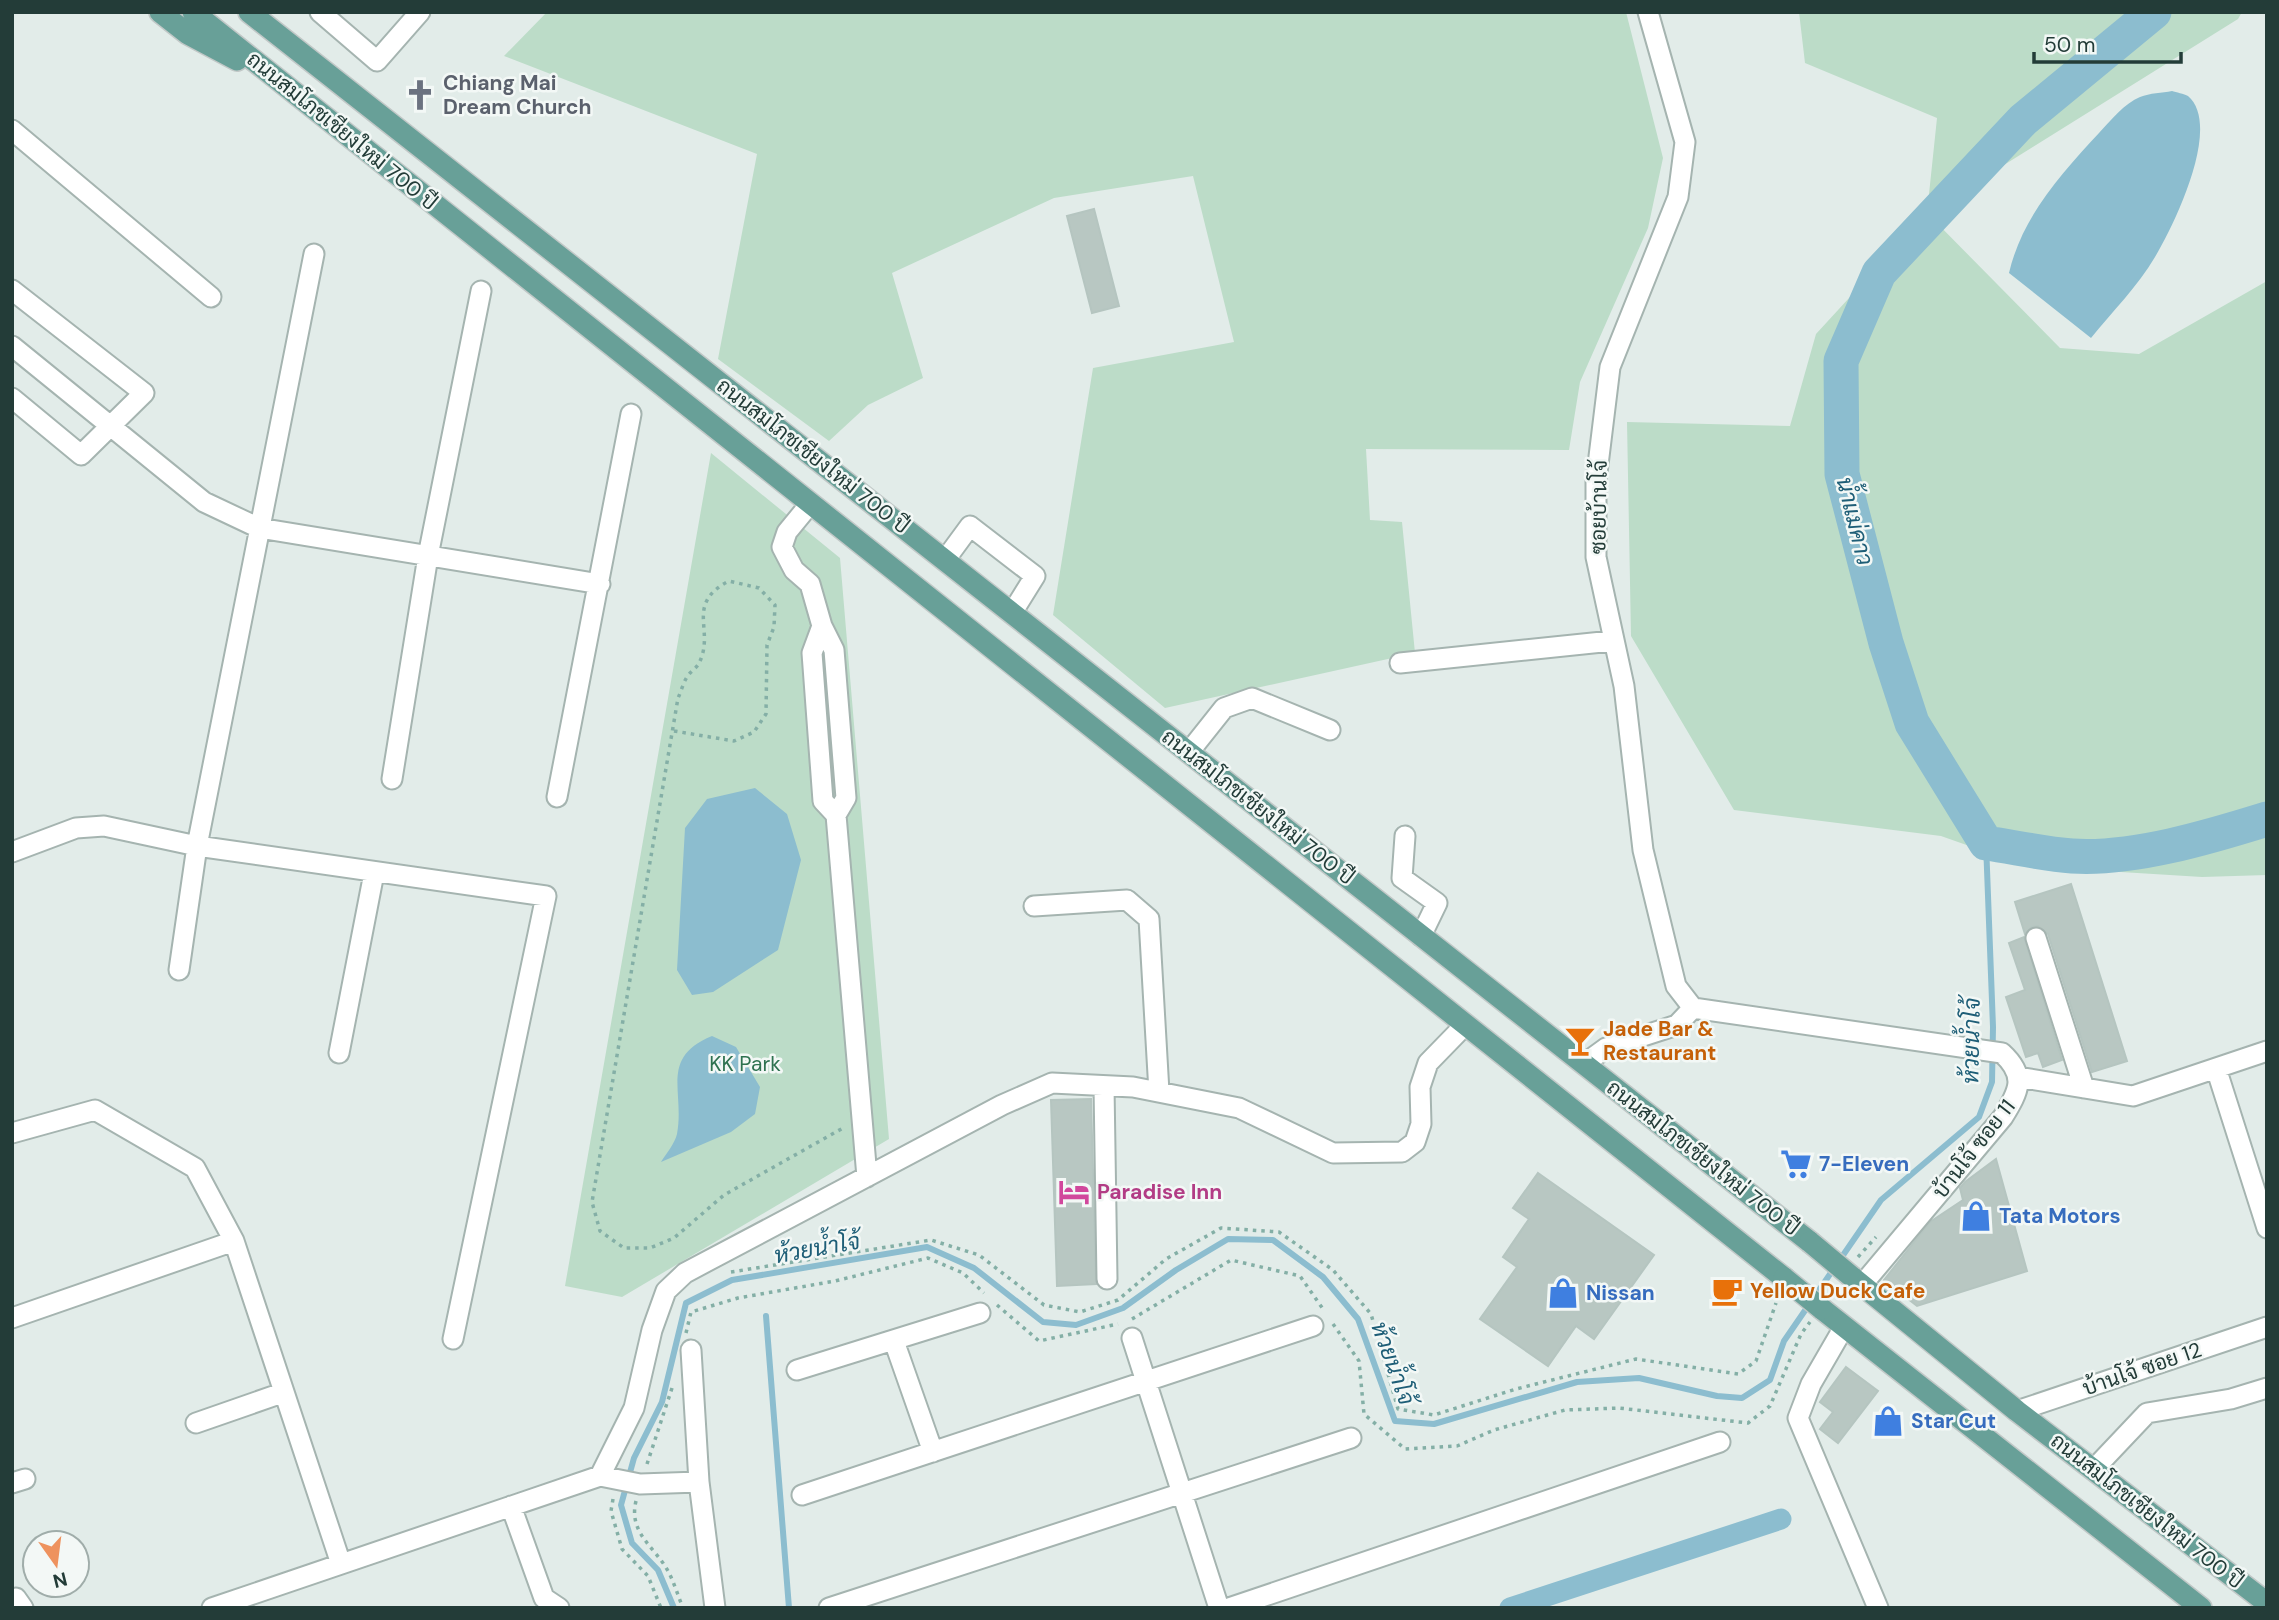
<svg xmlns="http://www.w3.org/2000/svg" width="2279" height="1620" viewBox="0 0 2279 1620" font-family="'DM Sans',Sarabun,sans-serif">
<rect width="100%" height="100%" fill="#e2ece9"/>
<!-- green -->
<path fill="#bcdcc8" d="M547,12H1626L1663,158L1648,228L1580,382L1569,450L1366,449L1370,520L1402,522L1415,653L1165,708L1053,615L1093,368L1234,342L1193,176L1054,198L892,273L923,378L868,405L829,441L718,359L757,154L504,56Z
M1799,12H2242L2238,19L1927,213L2060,348L2139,354L2267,281V875L2202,877L2026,866L1941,836L1734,810L1631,636L1627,422L1790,426L1816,334L1927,213L1937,118L1805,63Z
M711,453L840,558L889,1139L622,1297L565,1286Z"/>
<!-- water -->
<path fill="#8cbdcf" d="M2172,91C2176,92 2184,94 2188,96C2223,126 2173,227 2155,257C2138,286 2112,312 2091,338L2009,273C2022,217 2061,174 2099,133C2110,121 2125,103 2140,97C2150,93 2162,93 2172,91Z
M755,788L787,814L801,860L778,950L713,992L692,995L677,970L685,828L707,799Z
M712,1036L736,1047L760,1087L755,1114L731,1132L661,1162C666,1154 675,1143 677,1134C685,1091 659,1058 712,1036Z"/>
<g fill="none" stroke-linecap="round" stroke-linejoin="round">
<!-- stream -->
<path stroke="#8cbdcf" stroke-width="6" d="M766,1316L789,1608
M674,1608L658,1570L632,1543L621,1505L634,1458L662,1402L686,1303L732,1280L927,1247L974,1268L1043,1322L1076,1325L1123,1308L1176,1270L1228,1239L1273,1240L1323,1277L1358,1319L1395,1421L1434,1424L1577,1382L1639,1378L1717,1396L1742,1398L1770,1380L1784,1341L1881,1200L1979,1117L1992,1082L1993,1027L1986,843"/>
<!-- canal -->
<path stroke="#8cbdcf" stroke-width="21" d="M1510,1608L1781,1519"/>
<!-- river -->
<path stroke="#8cbdcf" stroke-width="35" d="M2154,12L2023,120L1879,273L1841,361L1842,474L1886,643L1912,723L1986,843C2014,847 2043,854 2072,856C2133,860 2209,837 2267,819"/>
</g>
<!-- building -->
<path fill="#b8c7c2" stroke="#b5c5c0" stroke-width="2" d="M1094,209L1119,306L1092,313L1067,216Z
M2071,884L2127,1061L2092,1072L2048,934L2038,926L2032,927L2025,934L2015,902Z
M2024,937L2062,1060L2043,1067L2038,1053L2026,1057L2006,997L2025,990L2009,943Z
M1091,1099L1096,1284L1057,1286L1051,1100Z
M1996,1159L2027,1271L1917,1306L1884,1280L1930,1222L1963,1200L1960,1188L1965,1182Z
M1538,1173L1654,1255L1594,1339L1576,1326L1548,1366L1480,1319L1517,1267L1503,1257L1529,1219L1513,1208Z
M1846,1367L1878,1391L1838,1443L1820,1429L1833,1412L1820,1402Z"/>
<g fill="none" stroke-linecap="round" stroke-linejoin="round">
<defs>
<path id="minor" d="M320,12L377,61L420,12
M1648,12L1685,142L1678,197L1610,367L1596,481V557L1624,686L1643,850L1676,986L1693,1008
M12,130L211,297
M12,290L144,393L81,455L12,398
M12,346L204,502L259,528L600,584
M810,504L787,532L782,547L794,570L810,584L822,626
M945,560L970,526L1035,576L1012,613
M1400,663L1612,641
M1189,752L1224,708L1252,698L1330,730
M392,779L428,556L481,291
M557,797L631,414
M836,815L823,801L812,653L822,626L834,650L846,798L836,815L867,1177
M1405,836L1402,878L1437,903L1421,936
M12,852L76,828L104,826L197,846L546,896L453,1339
M1034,906L1127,900L1149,919L1159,1092
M2036,938L2084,1088
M179,970L197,846L314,254
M1693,1008L2002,1053C2027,1076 2019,1091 2003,1117L1862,1285
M339,1053L374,873
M1584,1064L1606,1048L1677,1025L1693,1008
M2216,1068L2267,1228
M2018,1077L2133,1096L2267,1051
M1104,1086L1107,1279
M12,1133L95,1110L195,1168L234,1241L341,1564
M12,1318L234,1241
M1844,1327L1811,1384L1798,1418L1878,1608
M1132,1338L1219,1608
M894,1341L933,1452
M691,1350L699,1482L715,1608
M797,1370L980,1313
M2017,1411L2267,1327
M196,1423L282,1393
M2094,1469L2147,1413L2231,1399L2267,1388
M600,1476L640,1484L699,1482
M12,1483L25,1479
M802,1495L1313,1326
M511,1506L544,1598L559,1608
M16,1598L23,1608
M212,1608L600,1476L634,1408L652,1330L666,1291L685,1273L1002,1105L1052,1083L1133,1087L1239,1108L1333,1153L1402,1152L1415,1142L1421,1124L1420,1087L1428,1063L1465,1025
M829,1608L1351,1438
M1229,1608L1720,1442"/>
<path id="major" d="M160,12L188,34L237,60
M193,12L1784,1278
M249,12L1810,1242
M1852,1277L2017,1411L2267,1603
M1822,1309L2201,1608"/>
</defs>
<!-- minor casing -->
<use href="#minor" stroke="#a5b4b0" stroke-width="23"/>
<!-- major casing -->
<use href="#major" stroke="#c1c8c7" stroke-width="24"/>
<!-- path -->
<path stroke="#84afa6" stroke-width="3.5" stroke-dasharray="3.5 5" stroke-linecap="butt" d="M674,731L734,741L754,732L766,714L767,645L774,627L775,605L759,588L729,581C683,605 717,631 698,665C695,669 690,672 687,677C683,683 681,692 678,698L592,1202L600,1231L624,1248H650L674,1238L724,1195L843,1128
M1858,1257L1876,1237
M731,1272L931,1240L979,1255L1044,1305L1080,1312L1118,1300L1166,1259L1221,1228L1279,1232L1333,1270L1371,1314L1398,1409L1434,1415L1516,1389L1636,1359L1738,1374L1756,1361L1776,1303
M997,1305L1039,1341L1118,1324
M1132,1319L1231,1260L1300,1276L1323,1309
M1333,1324L1359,1361L1364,1414L1405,1449L1457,1446L1494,1430L1565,1410L1619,1408L1748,1423L1770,1406L1801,1334L1810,1322
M686,1333L691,1312L738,1298L835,1281L928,1258L963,1273L984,1293
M647,1464L673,1385
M613,1499L611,1511L622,1549L648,1576L661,1608
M636,1501C628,1533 655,1547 668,1571C674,1582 678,1596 683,1608"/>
<!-- minor -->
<use href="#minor" stroke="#fff" stroke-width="19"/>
<!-- major -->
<use href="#major" stroke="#68a098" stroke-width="21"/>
<defs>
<path id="major-bridge" d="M1810,1242L1852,1277
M1784,1278L1822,1309"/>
</defs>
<!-- major-bridge casing -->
<use href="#major-bridge" stroke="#c1c8c7" stroke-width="24" stroke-linecap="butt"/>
<!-- major-bridge -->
<use href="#major-bridge" stroke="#68a098" stroke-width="21"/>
</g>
<!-- icons -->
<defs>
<symbol id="church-bare" viewBox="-9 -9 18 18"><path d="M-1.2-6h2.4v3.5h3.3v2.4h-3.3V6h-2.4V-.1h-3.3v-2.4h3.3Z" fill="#6b7280" stroke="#f3f8f6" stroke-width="2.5" paint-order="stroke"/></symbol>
<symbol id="bar-bare" viewBox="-9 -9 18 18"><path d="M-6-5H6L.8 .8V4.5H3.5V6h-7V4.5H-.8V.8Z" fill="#e8710a" stroke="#f3f8f6" stroke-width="2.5" paint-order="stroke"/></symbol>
<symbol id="supermarket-bare" viewBox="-9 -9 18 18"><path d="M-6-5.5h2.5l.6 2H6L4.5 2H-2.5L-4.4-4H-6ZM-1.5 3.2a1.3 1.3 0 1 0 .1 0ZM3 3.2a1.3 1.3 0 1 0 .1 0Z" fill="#3f7fe0" stroke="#f3f8f6" stroke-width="2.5" paint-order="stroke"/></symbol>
<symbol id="hotel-bare" viewBox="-9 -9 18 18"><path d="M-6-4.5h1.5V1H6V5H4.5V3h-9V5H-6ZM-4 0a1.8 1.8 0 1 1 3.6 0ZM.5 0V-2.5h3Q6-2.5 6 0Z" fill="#d1479c" stroke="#f3f8f6" stroke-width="2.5" paint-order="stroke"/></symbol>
<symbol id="shop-bare" viewBox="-9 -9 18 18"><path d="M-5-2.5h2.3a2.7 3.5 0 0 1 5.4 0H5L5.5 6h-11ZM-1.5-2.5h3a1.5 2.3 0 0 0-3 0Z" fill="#3f7fe0" stroke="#f3f8f6" stroke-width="2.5" paint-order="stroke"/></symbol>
<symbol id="cafe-bare" viewBox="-9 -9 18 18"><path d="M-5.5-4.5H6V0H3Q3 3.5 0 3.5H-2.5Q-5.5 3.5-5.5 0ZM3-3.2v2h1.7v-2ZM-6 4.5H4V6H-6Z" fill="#e8710a" stroke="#f3f8f6" stroke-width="2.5" paint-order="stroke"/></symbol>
</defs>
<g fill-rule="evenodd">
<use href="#church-bare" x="398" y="73" width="44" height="44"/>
<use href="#bar-bare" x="1558" y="1019" width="44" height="44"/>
<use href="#supermarket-bare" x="1774" y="1142" width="44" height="44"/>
<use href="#hotel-bare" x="1052" y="1170" width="44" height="44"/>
<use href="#shop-bare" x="1954" y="1194" width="44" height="44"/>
<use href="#cafe-bare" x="1705" y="1269" width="44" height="44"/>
<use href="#shop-bare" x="1541" y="1271" width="44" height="44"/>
<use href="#shop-bare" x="1866" y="1399" width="44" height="44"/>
</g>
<g text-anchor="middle" stroke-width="5" stroke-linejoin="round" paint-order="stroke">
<!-- worship labels -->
<g font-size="21" font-weight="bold" fill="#5b616d" stroke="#f3f8f6" text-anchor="start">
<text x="443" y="90">Chiang Mai<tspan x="443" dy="24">Dream Church</tspan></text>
</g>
<!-- street labels -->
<g font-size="21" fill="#233c38" stroke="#f3f8f6">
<text transform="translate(342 131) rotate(39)" y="7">ถนนสมโภชเชียงใหม่ 700 ปี</text>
<text transform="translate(813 456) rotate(38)" y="7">ถนนสมโภชเชียงใหม่ 700 ปี</text>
<text transform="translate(1599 507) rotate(-89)" y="7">ซอยบ้านโจ้</text>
<text transform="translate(1258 807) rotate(38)" y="7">ถนนสมโภชเชียงใหม่ 700 ปี</text>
<text transform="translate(1974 1149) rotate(-52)" y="7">บ้านโจ้ ซอย 11</text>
<text transform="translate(1703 1158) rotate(38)" y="7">ถนนสมโภชเชียงใหม่ 700 ปี</text>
<text transform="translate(2142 1369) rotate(-19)" y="7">บ้านโจ้ ซอย 12</text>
<text transform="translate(2147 1511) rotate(38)" y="7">ถนนสมโภชเชียงใหม่ 700 ปี</text>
</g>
<!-- food labels -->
<g font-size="21" font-weight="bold" fill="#c56008" stroke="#f3f8f6" text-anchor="start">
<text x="1603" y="1036">Jade Bar &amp;<tspan x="1603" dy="24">Restaurant</tspan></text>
<text x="1750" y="1298">Yellow Duck Cafe</text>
</g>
<!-- park labels -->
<g font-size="21" fill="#2e7250" stroke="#f3f8f6">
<text x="745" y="1071">KK Park</text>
</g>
<!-- shop labels -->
<g font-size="21" font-weight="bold" fill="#366cbe" stroke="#f3f8f6" text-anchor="start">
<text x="1819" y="1171">7-Eleven</text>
<text x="1999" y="1223">Tata Motors</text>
<text x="1586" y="1300">Nissan</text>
<text x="1911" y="1428">Star Cut</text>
</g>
<!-- hotel labels -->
<g font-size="21" font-weight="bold" fill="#b23c85" stroke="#f3f8f6" text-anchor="start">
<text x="1097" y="1199">Paradise Inn</text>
</g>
<!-- water labels -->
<g font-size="23" font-style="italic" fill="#1e5e77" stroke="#f3f8f6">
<text transform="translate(1855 521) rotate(76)" y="8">น้ำแม่คาว</text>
<text transform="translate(1971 1041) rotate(-89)" y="8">ห้วยน้ำโจ้</text>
<text transform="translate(817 1248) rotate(-10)" y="8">ห้วยน้ำโจ้</text>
<text transform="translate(1393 1363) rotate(70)" y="8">ห้วยน้ำโจ้</text>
</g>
</g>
<!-- border -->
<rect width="2279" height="1620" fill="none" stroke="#233c38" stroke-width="28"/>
<!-- north arrow -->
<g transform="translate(56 1564) rotate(166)"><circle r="33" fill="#f3f8f6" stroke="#a0adaa" stroke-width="2"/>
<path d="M0-5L12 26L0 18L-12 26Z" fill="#ee925e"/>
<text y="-10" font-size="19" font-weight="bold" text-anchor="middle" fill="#233c38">N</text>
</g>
<!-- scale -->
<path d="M2034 52v10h147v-10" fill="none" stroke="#233c38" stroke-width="3.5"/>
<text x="2044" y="52" font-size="21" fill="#233c38" stroke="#f3f8f6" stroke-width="5" paint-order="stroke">50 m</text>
</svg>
